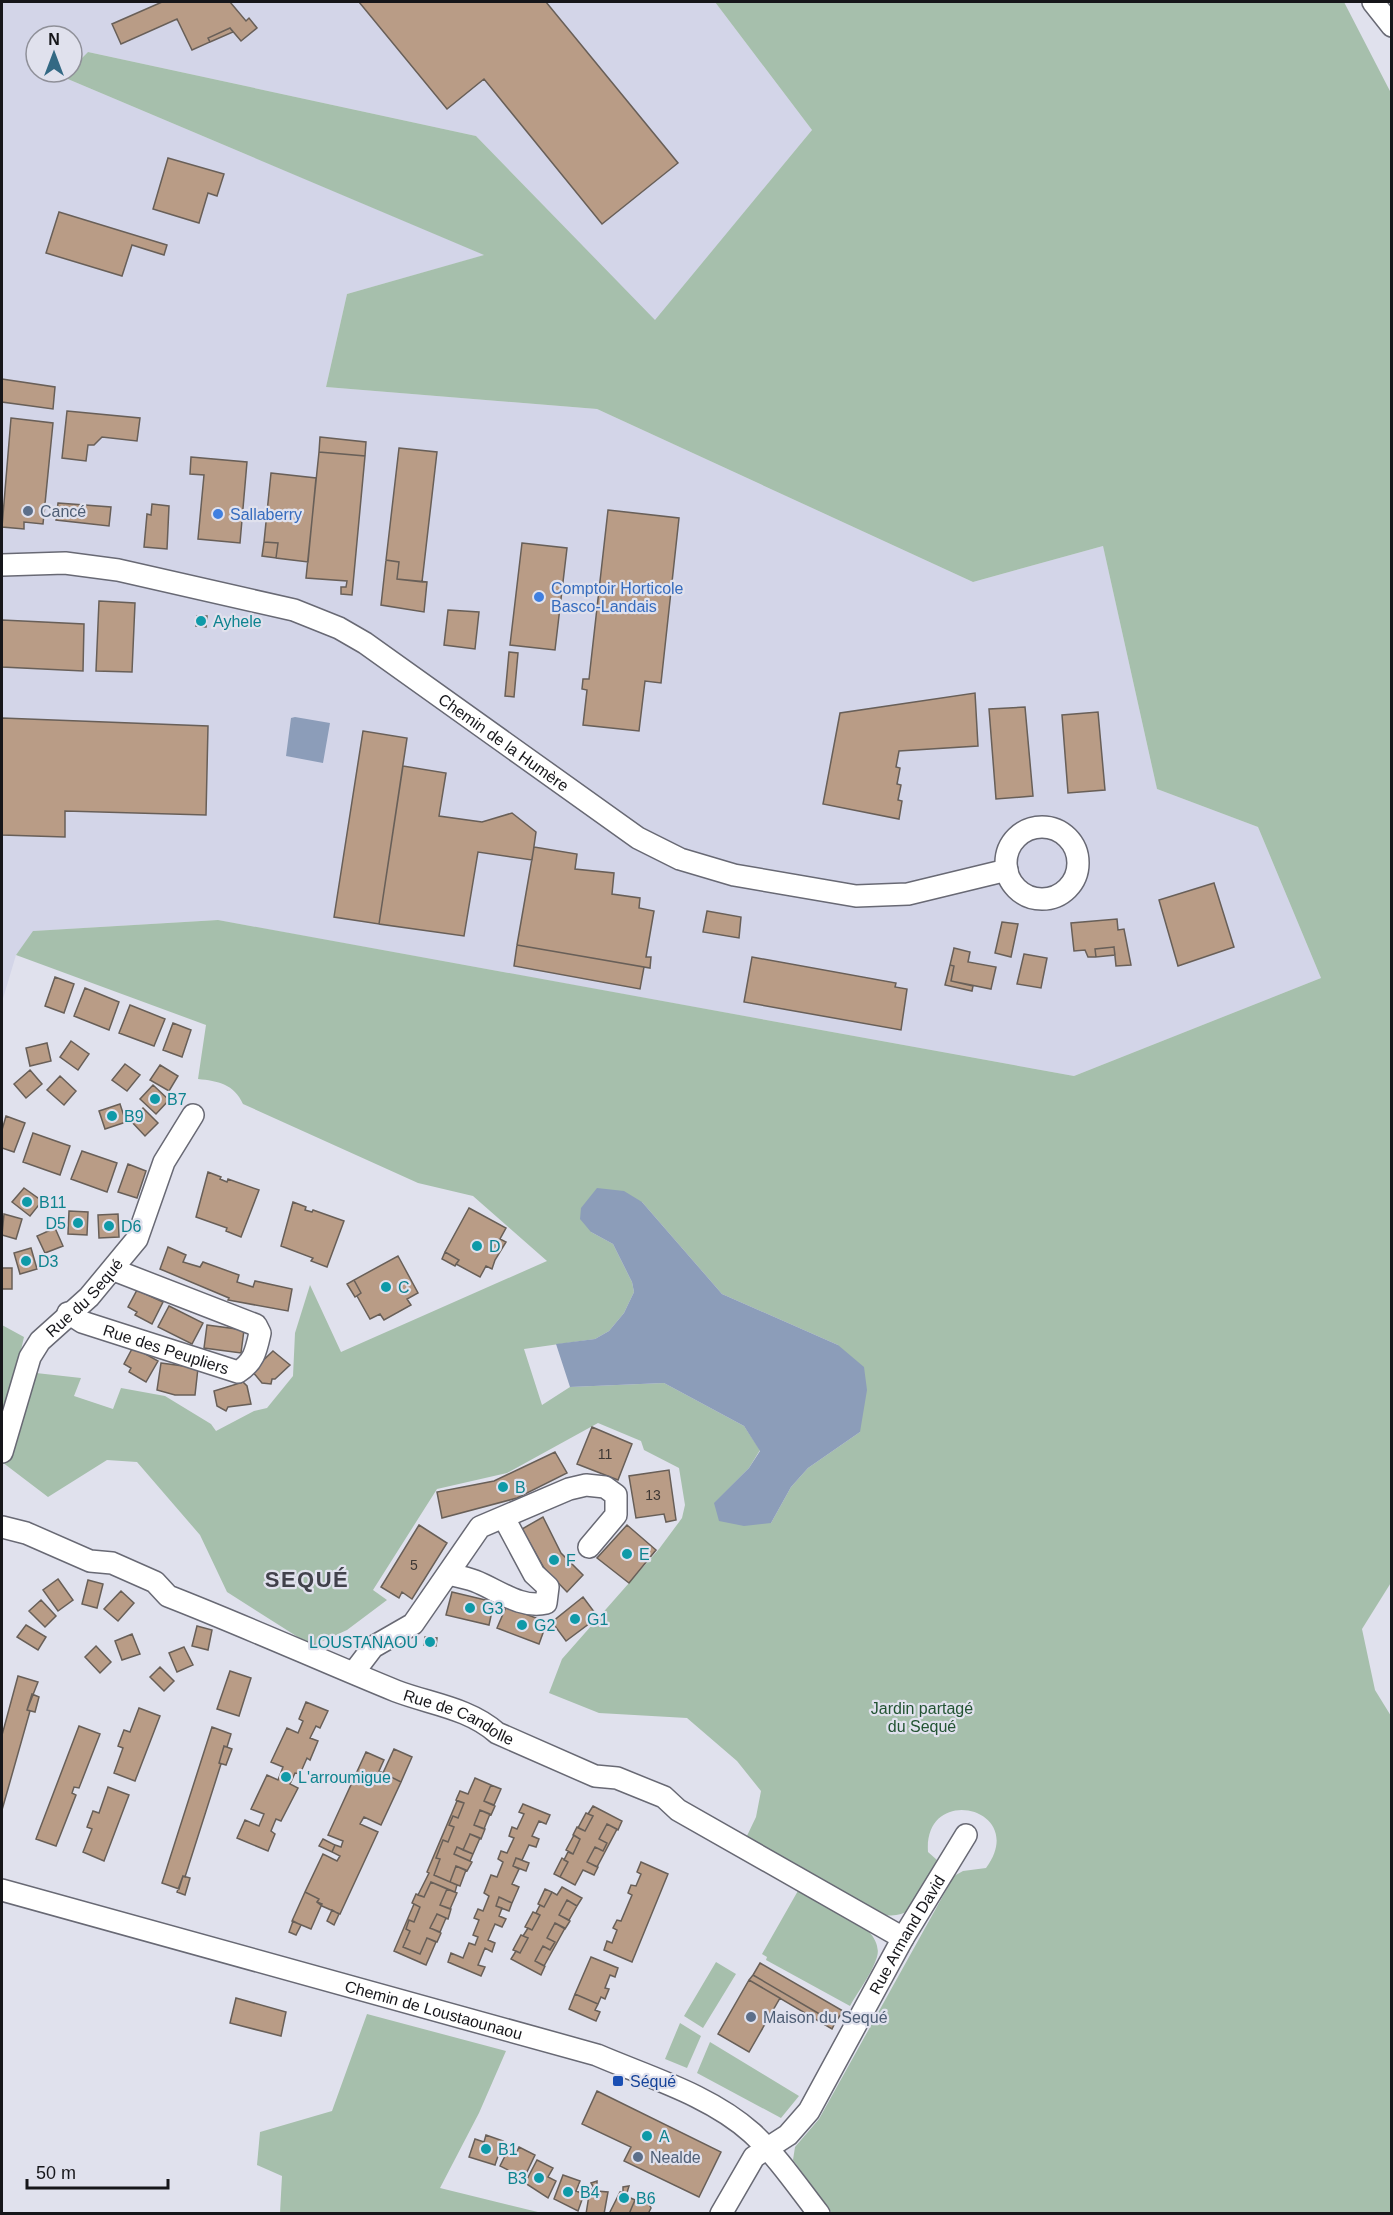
<svg xmlns="http://www.w3.org/2000/svg" width="1393" height="2215" viewBox="0 0 1393 2215" font-family="Arial,sans-serif">
<rect width="100%" height="100%" fill="#e0e1ed"/>
<!-- built -->
<path fill="#d3d5e8" d="M2,2H715L812,130L655,321L476,136L88,52L72,68V36H36V72H68L63,77L485,255L347,294L326,387L597,409L973,582L1103,546L1157,789L1258,827L1321,978L1074,1076L217,920L34,931L16,955L2,1002Z"/>
<!-- green -->
<path fill="#a6bfac" fill-rule="evenodd" d="M715,2H1344L1392,95V1581L1362,1629L1375,1690L1391,1716V2213H832L793,2160L795,2147L819,2119L954,1876L963,1871L986,1868C1030,1808 923,1782 928,1852L937,1860C933,1878 920,1909 901,1914C895,1916 887,1915 882,1916L745,1840L756,1817L761,1791L737,1761L687,1718L599,1713L549,1693L562,1659L659,1549L682,1518L685,1505L679,1468L644,1450L641,1441L598,1423L507,1473L437,1489L373,1590L387,1600L347,1630L312,1646L227,1592L200,1535L137,1462L107,1460L48,1497L2,1462V1325L24,1337L17,1367L36,1373L81,1378L74,1396L113,1409L121,1388L165,1396L211,1424L216,1431L254,1411L267,1408L293,1376L295,1333L310,1285L341,1352L547,1261L473,1196L418,1183L243,1104C234,1084 218,1081 198,1079L206,1025L16,955L33,931L218,920L1074,1076L1321,978L1258,827L1157,789L1103,546L973,582L597,409L326,387L347,294L484,255L63,77L72,72V68L88,52L476,136L655,320L812,130ZM642,1202L722,1294L838,1345L860,1432L808,1468L791,1487L771,1523L715,1503L749,1468L760,1450L744,1426L664,1383L570,1387L542,1405L524,1349L595,1339L609,1331L624,1313L634,1292L632,1282L613,1244L591,1232Z
M799,1889C822,1901 886,1926 877,1957C872,1974 858,1991 850,2006L766,1960L767,1957L762,1954Z
M716,1962L736,1974L703,2028L684,2016Z
M367,2014L506,2051L479,2113L440,2188L542,2213H280L282,2176L257,2165L260,2132L332,2111Z
M680,2023L701,2036L687,2068L665,2059Z
M710,2042L799,2096L781,2118L697,2073Z"/>
<!-- water -->
<path fill="#8c9db9" d="M295,717L330,723L323,763L286,756L291,718Z
M597,1188L624,1191L642,1202L722,1294L838,1345L864,1367L867,1390L860,1432L808,1468L791,1487L771,1523L744,1526L719,1521L714,1503L749,1468L760,1451L744,1426L664,1383L570,1387L556,1344L595,1339L609,1331L624,1313L634,1292L632,1282L613,1244L591,1232L580,1219L581,1208Z"/>
<!-- building -->
<path fill="#b99c86" stroke="#685f58" stroke-width="1.5" d="M162,2H230L246,21L249,18L257,28L241,41L230,28L208,38L210,42L192,50L177,19L121,44L112,24Z
M359,2H546L678,163L602,224L484,79L447,109Z
M230,28L233,32L210,42L208,38Z
M168,158L224,174L217,196L208,193L199,223L153,209Z
M59,212L167,245L164,255L132,245L122,276L46,253Z
M2,379L55,387L53,409L2,402Z
M67,411L140,418L137,441L102,437L94,445H88L86,461L62,458Z
M11,418L53,423L43,524L24,522V529L2,527Z
M320,437L366,442L365,456L319,452Z
M399,448L437,452L422,582L397,579L399,562L386,560Z
M319,452L365,456L352,595L341,594V587H346L347,581L306,578Z
M191,457L247,462L240,543L198,539L204,475L190,474Z
M271,473L316,478L308,562L276,558L278,543L264,542Z
M58,503L111,507L109,526L56,520Z
M152,504L169,506L167,549L144,547L147,514L151,515Z
M608,510L679,518L661,683L645,681L639,731L583,725L587,690L582,689L583,679H589Z
M264,542L278,543L276,558L262,556Z
M522,543L567,548L555,650L510,645Z
M386,560L399,562L397,579L427,582L424,612L381,605Z
M99,601L135,603L132,672L96,671Z
M448,610L479,612L475,649L444,645Z
M197,616H207L206,627L196,626Z
M2,620L84,624L83,671L2,667Z
M509,652L518,653L514,697L505,696Z
M975,693L978,746L899,751L896,767L900,768L897,784L901,785L898,800L902,801L899,819L823,804L840,713Z
M1025,707L1033,796L996,799L989,709Z
M1098,712L1105,790L1068,793L1062,715Z
M2,718L208,726L206,815L65,811V837L2,835Z
M363,731L407,738L379,924L334,917Z
M403,766L446,773L439,816L482,822L512,813L536,832L532,860L478,852L464,936L379,924Z
M534,847L577,854L575,869L614,873L612,894L640,898L639,908L654,911L646,957H651L650,968L517,945Z
M1214,883L1234,947L1178,966L1159,900Z
M707,911L741,917L739,938L703,932Z
M1117,919L1118,930L1124,929L1131,965L1116,966L1114,947L1095,949L1096,957H1088L1085,950L1074,951L1071,923Z
M1002,922L1018,924L1011,957L995,953Z
M517,945L644,967L640,989L514,966Z
M1114,947L1115,955L1096,957L1095,949Z
M954,948L970,952L968,962L996,967L991,989L951,981L954,966L950,965Z
M1024,954L1047,958L1041,988L1017,984Z
M752,957L896,983L895,987L907,989L901,1030L744,1002Z
M950,965L954,966L951,981L973,986L972,991L945,985Z
M55,977L74,984L64,1013L45,1006Z
M85,988L119,1002L109,1030L74,1016Z
M130,1005L165,1019L154,1046L119,1033Z
M173,1023L191,1030L182,1057L163,1050Z
M71,1041L89,1054L78,1070L60,1057Z
M47,1043L51,1061L30,1066L26,1048Z
M125,1064L140,1075L127,1091L112,1080Z
M160,1065L178,1076L169,1091L150,1080Z
M30,1070L42,1084L26,1098L14,1084Z
M60,1076L76,1091L64,1105L47,1090Z
M153,1085L169,1100L156,1114L140,1099Z
M120,1104L126,1122L105,1129L99,1111Z
M143,1108L158,1123L145,1136L130,1120Z
M6,1116L25,1123L14,1152L2,1148V1130Z
M33,1133L70,1146L60,1175L23,1162Z
M82,1151L117,1163L107,1192L71,1179Z
M128,1164L146,1171L137,1198L118,1192Z
M208,1172L221,1177L220,1179L227,1182L228,1179L259,1190L241,1237L226,1231L227,1228L196,1217Z
M24,1188L42,1201L30,1216L12,1202Z
M293,1202L306,1207L305,1210L312,1212L313,1210L344,1221L327,1267L311,1261L313,1258L281,1246Z
M469,1208L506,1228L500,1239L506,1242L495,1260L492,1269L486,1266L480,1277L456,1264L459,1260L445,1252Z
M69,1211L88,1212L87,1235L68,1234Z
M4,1214L22,1219L16,1239L2,1235Z
M118,1214L119,1237L99,1238L98,1215Z
M55,1228L63,1246L45,1253L37,1236Z
M168,1247L186,1255L183,1262L200,1267L203,1262L239,1275L237,1282L253,1287L255,1281L292,1289L288,1311L228,1300L229,1298L160,1269Z
M31,1248L37,1269L20,1274L14,1253Z
M445,1252L459,1260L455,1266L442,1259Z
M398,1256L418,1293L407,1299L411,1305L384,1320L380,1314L370,1319L357,1296L361,1293L354,1280Z
M2,1268H12V1289H2Z
M354,1280L361,1293L355,1297L347,1284Z
M137,1290L163,1302L152,1324L135,1315L137,1312L128,1307Z
M169,1306L203,1323L192,1344L158,1327Z
M207,1325L244,1330L241,1353L204,1348Z
M133,1347L158,1361L146,1382L129,1372L131,1368L124,1364Z
M273,1351L290,1365L275,1379H272L271,1384L262,1383L252,1371Z
M161,1363L198,1368L195,1395H175L157,1390Z
M243,1382L247,1386L251,1404L228,1407L226,1411L217,1406L214,1391Z
M592,1427L632,1444L618,1480L577,1464Z
M555,1452L567,1473L517,1498L442,1518L437,1492L494,1481Z
M669,1470L676,1520L666,1522L664,1514L636,1518L629,1476Z
M543,1517L561,1553L583,1575L567,1592L544,1568L522,1529Z
M419,1525L447,1543L412,1599L402,1592L399,1598L381,1587Z
M627,1525L656,1550L629,1583L597,1558Z
M58,1579L73,1600L58,1611L43,1590Z
M88,1580L103,1584L97,1608L82,1604Z
M121,1591L134,1603L118,1621L104,1609Z
M452,1592L494,1602L489,1625L446,1615Z
M583,1597L598,1617L566,1641L552,1622Z
M41,1600L56,1616L45,1627L29,1611Z
M506,1607L547,1622L539,1644L497,1628Z
M26,1625L46,1637L38,1650L17,1637Z
M197,1626L212,1630L208,1650L192,1646Z
M132,1634L140,1654L122,1660L115,1641Z
M425,1637L437,1638L436,1646L424,1645Z
M96,1646L111,1662L100,1673L85,1657Z
M184,1647L193,1665L177,1672L169,1653Z
M160,1667L174,1681L164,1691L150,1677Z
M230,1671L251,1678L239,1716L217,1709Z
M18,1676L38,1682L27,1710L30,1711L2,1810V1735Z
M32,1694L39,1697L35,1712L27,1710Z
M306,1702L328,1711L320,1728L316,1726L310,1738L318,1741L310,1760L307,1758L300,1774L295,1773L290,1784L298,1788L281,1821L276,1819L271,1831L275,1834L268,1851L237,1838L245,1820L259,1826L264,1814L251,1809L267,1775L278,1780L283,1767L271,1762L287,1728L298,1733L303,1721L299,1719Z
M139,1708L160,1716L135,1781L114,1773L123,1748L118,1746L124,1730L130,1732Z
M79,1726L100,1734L79,1788L74,1787L72,1793L76,1795L56,1846L36,1839Z
M212,1727L231,1734L227,1747L224,1746L219,1763L221,1764L185,1877L183,1876L179,1889L162,1883Z
M224,1746L232,1749L226,1765L219,1763Z
M394,1749L412,1757L401,1782L383,1773Z
M366,1752L384,1760L379,1771L401,1782L381,1825L364,1817L360,1824L378,1832L340,1914L322,1906L317,1902L319,1899L305,1892L323,1854L337,1861L340,1856L332,1852L335,1845L341,1847L343,1841L328,1835Z
M475,1778L491,1785L484,1801L495,1806L491,1815L480,1810L474,1825L485,1829L481,1839L470,1834L463,1850L457,1847L454,1854L472,1862L467,1871L456,1866L450,1882L434,1875L440,1859L436,1858L443,1840L448,1842L454,1827L449,1825L453,1816L458,1818L464,1803L456,1800L460,1791L468,1794Z
M491,1785L501,1789L494,1805L484,1801Z
M108,1787L129,1795L104,1861L83,1852L92,1829L87,1827L93,1811L99,1813Z
M457,1801L464,1803L458,1818L453,1816L449,1825L454,1827L448,1842L443,1840L436,1858L440,1859L434,1875L457,1885L455,1892L431,1882L424,1897L418,1895L429,1873L427,1872Z
M523,1804L550,1815L546,1824L539,1821L532,1836L539,1839L536,1847L529,1845L522,1860L516,1858L513,1866L519,1869L512,1884L519,1887L512,1903L499,1897L496,1906L502,1908L499,1916L506,1919L502,1927L495,1924L488,1940L495,1943L492,1952L485,1948L478,1965L485,1967L481,1976L448,1962L451,1953L463,1958L469,1943L475,1945L478,1937L473,1935L479,1920L474,1918L478,1909L483,1911L489,1896L484,1893L491,1875L497,1877L503,1862L498,1859L501,1851L507,1853L514,1838L509,1836L512,1827L517,1829L524,1814L519,1812Z
M593,1806L622,1821L618,1830L607,1824L599,1839L607,1843L603,1851L595,1847L587,1862L598,1867L594,1875L583,1870L575,1885L560,1877L568,1862L564,1860L568,1852L573,1854L580,1839L573,1835L577,1827L585,1831L593,1816L588,1814Z
M480,1810L490,1814L484,1829L474,1825Z
M586,1813L593,1816L585,1831L578,1828Z
M607,1824L617,1829L597,1867L587,1862L595,1847L603,1851L607,1843L599,1839Z
M470,1834L480,1838L473,1854L463,1850Z
M574,1835L580,1839L573,1854L566,1850Z
M323,1839L335,1845L332,1852L319,1846Z
M457,1847L473,1854L470,1861L454,1854Z
M516,1858L529,1863L526,1871L513,1866Z
M562,1858L568,1862L560,1877L554,1874Z
M641,1862L668,1874L632,1962L604,1950L607,1941L612,1943L617,1930L613,1928L617,1920L621,1921L632,1895L628,1893L631,1885L636,1886L641,1874L637,1872Z
M456,1866L466,1870L460,1886L450,1882Z
M183,1876L190,1878L185,1895L177,1892Z
M431,1882L447,1889L440,1905L451,1909L448,1919L437,1914L430,1928L441,1933L437,1942L427,1938L420,1954L403,1947L410,1931L406,1929L409,1920L414,1922L420,1907L412,1903L416,1894L424,1897Z
M562,1887L582,1898L577,1906L567,1900L559,1915L570,1921L565,1929L555,1923L547,1938L555,1942L550,1950L543,1946L535,1961L545,1966L541,1975L511,1959L516,1951L520,1953L528,1938L523,1936L528,1928L532,1930L540,1915L536,1913L540,1905L544,1907L552,1892L557,1895Z
M447,1889L457,1893L450,1909L440,1905Z
M545,1889L552,1892L544,1907L538,1904Z
M305,1892L319,1899L317,1902L322,1904L311,1929L292,1921Z
M499,1897L512,1903L509,1911L496,1906Z
M567,1900L577,1906L569,1920L559,1915Z
M414,1904L420,1907L414,1922L409,1920L406,1929L410,1931L403,1947L420,1954L427,1938L436,1942L426,1965L394,1951Z
M332,1910L339,1914L334,1925L327,1921Z
M533,1912L540,1915L532,1930L525,1927Z
M437,1914L446,1918L440,1932L430,1928Z
M293,1921L301,1925L296,1935L289,1932Z
M555,1923L565,1928L544,1966L535,1961L543,1946L550,1950L555,1942L547,1938Z
M521,1935L528,1938L520,1953L513,1950Z
M591,1957L618,1968L615,1977L610,1975L605,1988L609,1989L605,1999L601,1997L598,2004L575,1994Z
M760,1963L843,2011L835,2023L753,1975Z
M753,1975L835,2023L832,2029L749,1980Z
M749,1980L780,1998L749,2052L718,2034Z
M575,1994L598,2004L595,2010L600,2012L596,2021L569,2009Z
M236,1998L286,2012L281,2036L230,2023Z
M597,2091L721,2152L699,2197L624,2161L631,2147L582,2124Z
M486,2135L503,2141L495,2165L469,2157L475,2139L484,2142Z
M519,2147L535,2155L524,2178L500,2166L508,2150L516,2154Z
M537,2160L553,2168L548,2177L556,2181L548,2198L525,2183Z
M563,2175L580,2181L576,2191L584,2194L578,2211L554,2199Z
M597,2181V2191L608,2192L604,2214H586L590,2189L594,2188L591,2183Z
M629,2186L626,2196L635,2200L629,2214H609L620,2192H623V2187Z
M650,2196L653,2202L649,2204L651,2208L648,2214H629L635,2200L644,2204Z"/>
<g fill="none" stroke-linecap="round" stroke-linejoin="round">
<defs>
<g id="minor">
<path d="M1373,2L1392,26"/>
<path id="s1" d="M2,565L65,563L118,570L294,610L339,628L365,643L638,838L680,859L734,875L856,896L908,894L1007,870"/>
<circle cx="1042" cy="863" r="36"/>
<path id="s2" d="M68,1313L82,1322L238,1372C254,1362 256,1351 260,1333L256,1325L114,1270"/>
<path id="s3" d="M2,1452L30,1357L40,1341L89,1297L137,1239L164,1162L193,1115"/>
<path id="s4" d="M2,1527L26,1533L90,1561L112,1563L155,1582L168,1596C245,1626 320,1660 396,1691C430,1704 469,1708 497,1733L595,1776L617,1778L664,1797L678,1810L903,1938"/>
<path d="M448,1574C457,1576 467,1578 475,1581C498,1590 521,1609 546,1603L548,1587L534,1574L504,1518"/>
<path d="M354,1672L373,1647L413,1624L480,1527L569,1489L586,1485L605,1487L616,1495V1515L589,1547"/>
<path id="s5" d="M2,1890L597,2055C648,2077 710,2095 752,2133C777,2156 798,2187 819,2214"/>
<path id="s6" d="M721,2214L754,2157L788,2135L809,2111L903,1938L966,1835"/>
</g>
</defs>
<!-- minor casing -->
<use href="#minor" stroke="#686974" stroke-width="24"/>
<!-- minor -->
<use href="#minor" stroke="#fff" stroke-width="21"/>
</g>
<!-- markers -->
<g fill="#5c6f8a" stroke="#e0e1ed" stroke-width="2">
<circle cx="28" cy="511" r="6"/>
<circle cx="751" cy="2017" r="6"/>
<circle cx="638" cy="2157" r="6"/>
</g>
<g fill="#3f7fe0" stroke="#e0e1ed" stroke-width="2">
<circle cx="218" cy="514" r="6"/>
<circle cx="539" cy="597" r="6"/>
</g>
<g fill="#0f9aa8" stroke="#e0e1ed" stroke-width="2">
<circle cx="201" cy="621" r="6"/>
<circle cx="155" cy="1099" r="6"/>
<circle cx="112" cy="1116" r="6"/>
<circle cx="27" cy="1202" r="6"/>
<circle cx="78" cy="1223" r="6"/>
<circle cx="109" cy="1226" r="6"/>
<circle cx="477" cy="1246" r="6"/>
<circle cx="26" cy="1261" r="6"/>
<circle cx="386" cy="1287" r="6"/>
<circle cx="503" cy="1487" r="6"/>
<circle cx="627" cy="1554" r="6"/>
<circle cx="554" cy="1560" r="6"/>
<circle cx="470" cy="1608" r="6"/>
<circle cx="575" cy="1619" r="6"/>
<circle cx="522" cy="1625" r="6"/>
<circle cx="430" cy="1642" r="6"/>
<circle cx="286" cy="1777" r="6"/>
<circle cx="647" cy="2136" r="6"/>
<circle cx="486" cy="2149" r="6"/>
<circle cx="539" cy="2178" r="6"/>
<circle cx="568" cy="2192" r="6"/>
<circle cx="624" cy="2198" r="6"/>
</g>
<rect fill="#1a4fb4" stroke="#e0e1ed" stroke-width="2" x="612" y="2075" width="12" height="12" rx="3"/>
<g text-anchor="middle" stroke-width="4.5" stroke-linejoin="round" paint-order="stroke">
<!-- number labels -->
<g font-size="14" fill="#3f3835">
<text x="605" y="1459">11</text>
<text x="653" y="1500">13</text>
<text x="414" y="1570">5</text>
</g>
<!-- service labels -->
<g font-size="16" fill="#4e5e75" stroke="#e0e1ed" text-anchor="start">
<text x="40" y="517">Cancé</text>
<text x="763" y="2023">Maison du Sequé</text>
<text x="650" y="2163">Nealde</text>
</g>
<!-- shop labels -->
<g font-size="16" fill="#366cbe" stroke="#e0e1ed" text-anchor="start">
<text x="230" y="520">Sallaberry</text>
<text x="551" y="594">Comptoir Horticole<tspan x="551" dy="18">Basco-Landais</tspan></text>
</g>
<!-- culture labels -->
<g font-size="16" fill="#0d838f" stroke="#e0e1ed" text-anchor="start">
<text x="213" y="627">Ayhele</text>
<text x="167" y="1105">B7</text>
<text x="124" y="1122">B9</text>
<text x="39" y="1208">B11</text>
<text x="66" y="1229" text-anchor="end">D5</text>
<text x="121" y="1232">D6</text>
<text x="489" y="1252">D</text>
<text x="38" y="1267">D3</text>
<text x="398" y="1293">C</text>
<text x="515" y="1493">B</text>
<text x="639" y="1560">E</text>
<text x="566" y="1566">F</text>
<text x="482" y="1614">G3</text>
<text x="587" y="1625">G1</text>
<text x="534" y="1631">G2</text>
<text x="418" y="1648" text-anchor="end">LOUSTANAOU</text>
<text x="298" y="1783">L'arroumigue</text>
<text x="659" y="2142">A</text>
<text x="498" y="2155">B1</text>
<text x="527" y="2184" text-anchor="end">B3</text>
<text x="580" y="2198">B4</text>
<text x="636" y="2204">B6</text>
</g>
<!-- street labels -->
<g font-size="16" fill="#16161a" stroke="#e0e1ed">
<text dy="6" stroke="none"><textPath href="#s1" startOffset="546">Chemin de la Humère</textPath></text>
<text dy="6" stroke="none"><textPath href="#s3" startOffset="180">Rue du Sequé</textPath></text>
<text dy="6" stroke="none"><textPath href="#s2" startOffset="105">Rue des Peupliers</textPath></text>
<text dy="6" stroke="none"><textPath href="#s4" startOffset="498">Rue de Candolle</textPath></text>
<text dy="6" stroke="none"><textPath href="#s6" startOffset="340">Rue Armand David</textPath></text>
<text dy="6" stroke="none"><textPath href="#s5" startOffset="448">Chemin de Loustaounaou</textPath></text>
</g>
<!-- park labels -->
<g font-size="16" fill="#225332" stroke="#e0e1ed">
<text x="922" y="1714">Jardin partagé<tspan x="922" dy="18">du Sequé</tspan></text>
</g>
<!-- transit labels -->
<g font-size="16" fill="#164399" stroke="#e0e1ed" text-anchor="start">
<text x="630" y="2087">Séqué</text>
</g>
<!-- district labels -->
<g font-size="22" font-weight="bold" letter-spacing="1.5" fill="#41414b" stroke="#e0e1ed">
<text x="307" y="1587">SEQUÉ</text>
</g>
</g>
<!-- border -->
<rect width="1393" height="2215" fill="none" stroke="#16161a" stroke-width="6"/>
<!-- north arrow -->
<g transform="translate(54 54)"><circle r="28" fill="#e0e1ed" stroke="#8f9099" stroke-width="1.5"/>
<path d="M0-4.5L10 22L0 15L-10 22Z" fill="#336984"/>
<text y="-9" font-size="16" font-weight="bold" text-anchor="middle" fill="#16161a">N</text>
</g>
<!-- scale -->
<path d="M27 2179v9h141v-9" fill="none" stroke="#16161a" stroke-width="3"/>
<text x="36" y="2179" font-size="18" fill="#16161a" stroke="#e0e1ed" stroke-width="4.5" paint-order="stroke">50 m</text>
</svg>
